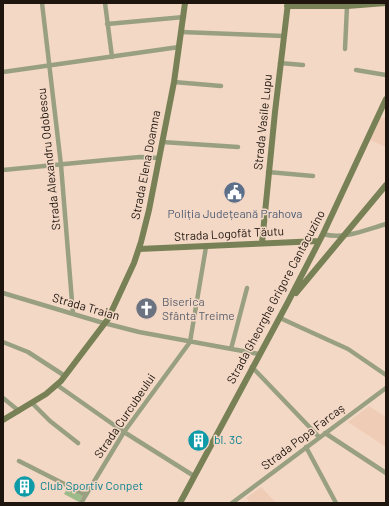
<svg xmlns="http://www.w3.org/2000/svg" width="389" height="506" viewBox="0 0 389 506" font-family="Barlow,sans-serif">
<rect width="100%" height="100%" fill="#f4d8c6"/>
<!-- built -->
<path fill="#eeccb5" d="M381,117L386,119V147L370,140Z
M369,406L386,417V447L348,422Z
M261,487L276,503H251L246,498Z"/>
<!-- green -->
<path fill="#9dba8a" d="M68,487L83,495L79,502L64,494Z"/>
<g fill="none" stroke-linecap="round" stroke-linejoin="round">
<!-- street -->
<path stroke="#99a082" stroke-width="4.5" d="M42,3L61,165L73,314
M105,3L112,57
M107,24L184,17
M181,32L284,36
M345,49L347,6
M280,63L303,65
M356,70L386,75
M3,72L179,47
M174,82L221,86
M162,142L238,147
M3,170L106,160L140,157L159,158
M268,172L313,176
M323,234C344,240 365,230 386,224
M3,293L100,322L139,332L259,354
M280,318L348,349L386,375
M3,342L28,352L65,376
M231,349L247,288
M252,367L319,437
M57,385L124,432L194,476
M3,398L19,411
M32,403L50,421L78,443
M325,433L386,473
M306,447L336,503
M19,461L86,495
M81,503L124,432L190,342L206,247
M232,503L386,388"/>
<!-- secondary -->
<path stroke="#788155" stroke-width="6" d="M287,6H347L386,3
M262,243L275,112L288,3
M139,249L319,241
M296,293L386,185
M3,420L46,394L61,381L108,319L134,263L141,242L149,210L174,82L185,3
M180,503L288,302L323,234L386,99"/>
</g>
<!-- icons -->
<defs>
<symbol id="civic-disc" viewBox="-11 -11 22 22"><circle r="9.5" fill="#5c6f8a" stroke="#f4d8c6"/><path d="M-.6-6.5H3V-4.5H.6V-3L4-1V1h2V6H-6V1h2V-1L-.6-3ZM-1.2 2.5V6h2.4V2.5Z" fill="#fff"/></symbol>
<symbol id="church-disc" viewBox="-11 -11 22 22"><circle r="9.5" fill="#6b7280" stroke="#f4d8c6"/><path d="M-1.2-6h2.4v3.5h3.3v2.4h-3.3V6h-2.4V-.1h-3.3v-2.4h3.3Z" fill="#fff"/></symbol>
<symbol id="building-disc" viewBox="-11 -11 22 22"><circle r="9.5" fill="#0f9aa8" stroke="#f4d8c6"/><path d="M-4-6H4V6H1V3H-1V6H-4ZM-2.5-4.3h1.7v1.8h-1.7ZM.8-4.3h1.7v1.8H.8ZM-2.5-1h1.7V.8h-1.7ZM.8-1h1.7V.8H.8Z" fill="#fff"/></symbol>
</defs>
<g fill-rule="evenodd">
<use href="#civic-disc" x="222" y="180" width="25" height="25"/>
<use href="#church-disc" x="134" y="296" width="25" height="25"/>
<use href="#building-disc" x="186" y="428" width="25" height="25"/>
<use href="#building-disc" x="12" y="474" width="25" height="25"/>
</g>
<g text-anchor="middle" stroke-width="3" stroke-linejoin="round" paint-order="stroke">
<!-- street labels -->
<g font-size="12" fill="#1e150e" stroke="#f4d8c6">
<text transform="translate(263 122) rotate(-84)" y="4">Strada Vasile Lupu</text>
<text transform="translate(49 159) rotate(-96)" y="4">Strada Alexandru Odobescu</text>
<text transform="translate(146 165) rotate(-79)" y="4">Strada Elena Doamna</text>
<text transform="translate(229 234) rotate(-3)" y="4">Strada Logofăt Tăutu</text>
<text transform="translate(276 297) rotate(-62)" y="4">Strada Gheorghe Grigore Cantacuzino</text>
<text transform="translate(86 307) rotate(16)" y="4">Strada Traian</text>
<text transform="translate(125 416) rotate(-56)" y="4">Strada Curcubeului</text>
<text transform="translate(303 437) rotate(-37)" y="4">Strada Popa Farcaș</text>
</g>
<!-- service labels -->
<g font-size="12" fill="#4e5e75" stroke="#f4d8c6">
<text x="235" y="218">Poliția Județeană Prahova</text>
</g>
<!-- worship labels -->
<g font-size="12" fill="#5b616d" stroke="#f4d8c6" text-anchor="start">
<text x="162" y="306">Biserica<tspan x="162" dy="14">Sfânta Treime</tspan></text>
</g>
<!-- culture labels -->
<g font-size="12" fill="#0d838f" stroke="#f4d8c6" text-anchor="start">
<text x="214" y="444">bl. 3C</text>
<text x="40" y="490">Club Sportiv Conpet</text>
</g>
</g>
<!-- border -->
<rect width="389" height="506" fill="none" stroke="#1e150e" stroke-width="8"/>
</svg>
